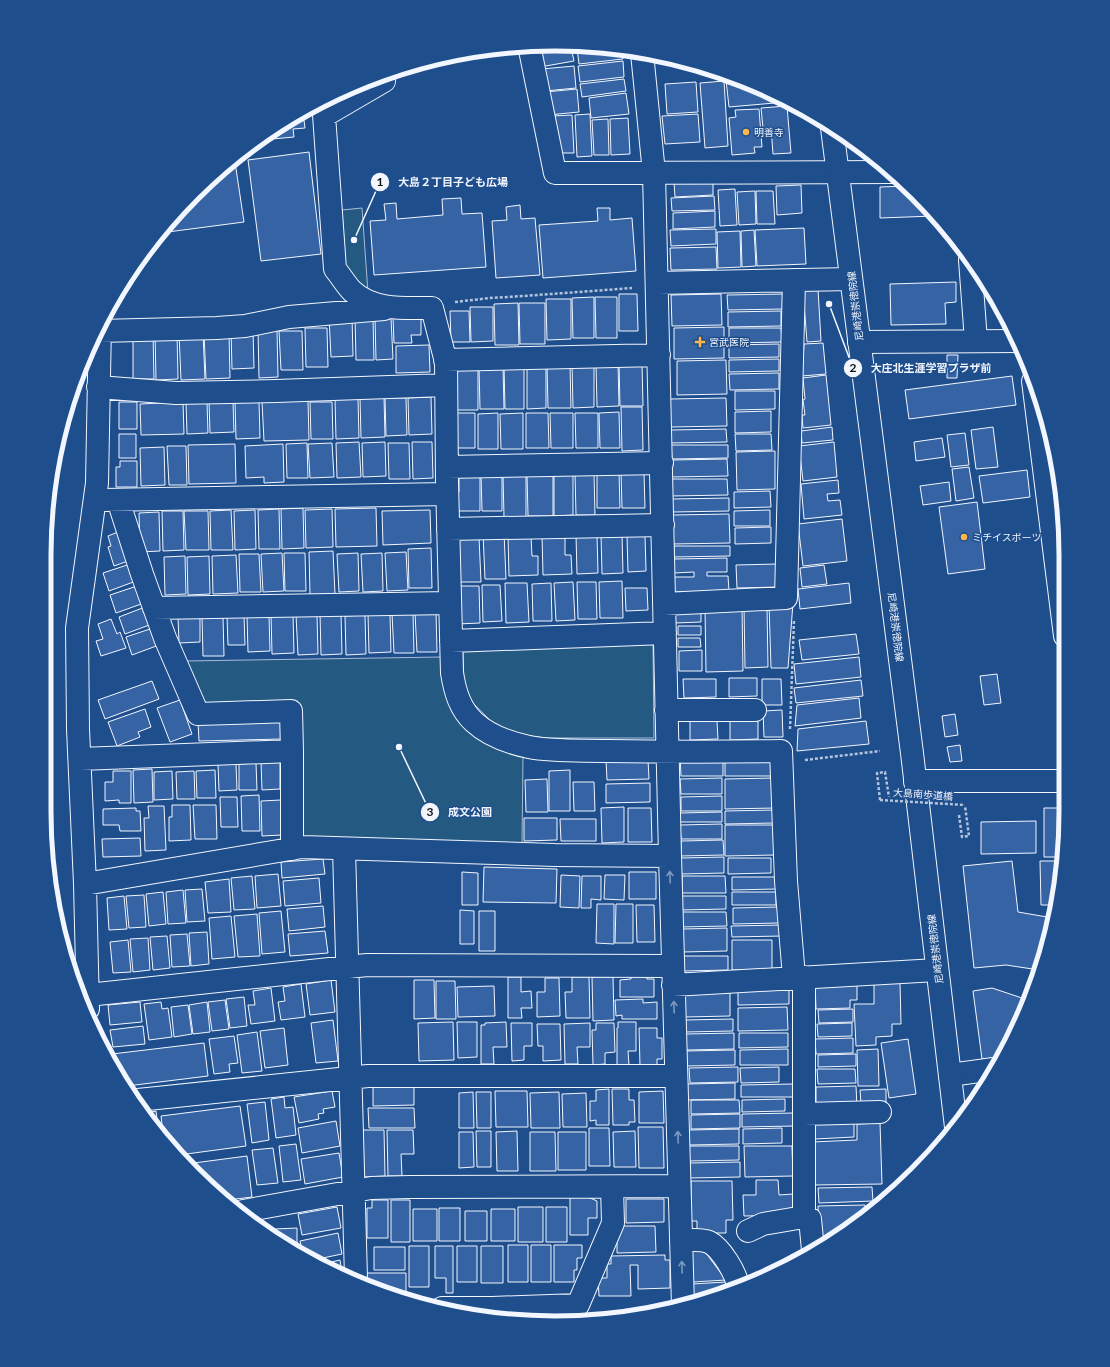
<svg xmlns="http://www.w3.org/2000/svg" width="1110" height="1367" viewBox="0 0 1110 1367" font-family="Lato,'Noto Sans JP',sans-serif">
<rect width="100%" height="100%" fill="#1f4e8c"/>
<!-- green -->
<path fill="#245a82" stroke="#a8bbd7" d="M362,208L368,293L346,270L342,210Z
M649,642L653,645L654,738H547L522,735L506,730L493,723L467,697L464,686L463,652L472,647Z
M442,657L444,687L523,755L522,844L303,838L298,702L203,705L184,661Z"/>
<!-- building -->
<path fill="#3563a3" stroke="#f2f6ff" d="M571,47L574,61L540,67L537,52Z
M585,47L622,48L623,59L579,64L577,48Z
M655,56L679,62L656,63Z
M623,61L624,77L580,82L578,66Z
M574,66L576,88L545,91L542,69Z
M624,79L626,91L582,97L580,84Z
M737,79L786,102L729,107L726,80Z
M724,81L728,146L705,148L700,83Z
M696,82L698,112L667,114L665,84Z
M577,89L579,112L548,115L545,92Z
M626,93L629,114L591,118L589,98Z
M787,106L791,153L773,154L771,128H763L761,108Z
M759,109L762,147H754L755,153L732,155L729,118L736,117L735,110Z
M303,113L305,128L293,129L294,137L272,139L271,133Z
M590,114L592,156L577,157L575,115Z
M698,114L700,142L665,144L662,116Z
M572,115L574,153H559L552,116Z
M628,118L630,154L611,155L610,119Z
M608,119L609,155H594L592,120Z
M259,140L260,147L246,148Z
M309,152L321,254L261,261L248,160Z
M230,162H235L244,222L160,233L171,218Z
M713,181V195L675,197L674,183Z
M801,185L802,213L777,215L776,186Z
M906,186L934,216L880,218V187Z
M735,189L737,225L720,226L718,190Z
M755,191L756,224L739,225L737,192Z
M756,191H773L775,224H757Z
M714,196L715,210L672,211L671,198Z
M461,198L462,214L482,213L486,267L374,275L370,221L386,220L384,204L396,203L397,219L443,215L442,199Z
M520,205L521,219L535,218L540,275L496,278L492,221L507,220L506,207Z
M597,208H610V220L632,218L636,271L543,278L539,225L598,221Z
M715,211V227L673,229V213Z
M804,228L806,264L757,266L755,230Z
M716,229V244L671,246L670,230Z
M754,230L756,266L742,267L741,231Z
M740,231L741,267L718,268L717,232Z
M716,247L717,269L671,270L670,248Z
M956,282V302L945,303L946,324L891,325L890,284Z
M818,289L821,341L807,342L803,290Z
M619,294H637L638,331H619Z
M721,294L722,325L672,326L671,295Z
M784,294V309L728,310L727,295Z
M594,297V338H573L572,298Z
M595,297H617V338H596Z
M546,299H571V339L547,340Z
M518,303L519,345H495L494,304Z
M519,303H545V344H520Z
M470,307H493V341L471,342Z
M450,311H469L470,342H451Z
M781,311V326L728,327V312Z
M421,316V335H411L412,343H394L393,317Z
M329,317H352L353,356L331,357Z
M373,318L374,360H356L355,319Z
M375,318H391L393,359L376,360Z
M724,327V358L674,359V328Z
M305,328H327L328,367H306Z
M729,328H781L782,342L729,343Z
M253,329L254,368L232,369L231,330Z
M258,330H277L278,377L259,378Z
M279,331H302L303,370H281Z
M229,332L230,378L206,379L204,333Z
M177,333L178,379L156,380L155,334Z
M203,333L205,379L181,380L179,334Z
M153,334L154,379H133V335Z
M823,343L826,374L802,376L804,344Z
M779,344V357L729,358V345Z
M429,345L430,372L396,373V346Z
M947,355H958L957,378H947Z
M779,359V371L729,372V360Z
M726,360L727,394L677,395V361Z
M618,363L619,406L597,407L596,364Z
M619,363H642L643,406H620Z
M546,365V408L527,409V366Z
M547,365H570L571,408H548Z
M572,365H594V407L573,408Z
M503,366L504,409H480L479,367Z
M504,366H524V409H505Z
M452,367H478V410H452Z
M779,373V389L730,390L729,374Z
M826,375L831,425L803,428L802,415H805L803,400L805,399L803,378Z
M1012,376L1016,405L909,419L905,390Z
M735,391H775V409L735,410Z
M384,397L385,437L361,438L360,398Z
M431,397L432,434L409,435L408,398Z
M358,398L359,438L336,439L335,399Z
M385,398H406L407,435L386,436Z
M726,398L727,426L670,427V399Z
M259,401L260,438L236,439L235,402Z
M308,401L309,440L264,441L262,402Z
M119,402H137V429H119Z
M183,402L184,434L141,435L140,404Z
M207,402L208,433L187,434L186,403Z
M209,402H233L234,432L210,433Z
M310,402H332L333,439H311Z
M621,407H642L643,450L622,451Z
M771,411V432L735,433V412Z
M619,412L620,448H600L599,413Z
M455,413H475V448H456Z
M498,413V449H478V414Z
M523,413V449H501L500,414Z
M526,413H548L549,448H526Z
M550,413H573V448H551Z
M575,413H598V448H576Z
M832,427L833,440L802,443L801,431Z
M993,427L998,467L976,469L971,430Z
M726,429L727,442L670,443V430Z
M965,433L969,465L951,467L947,435Z
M119,434H136V458H119Z
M735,434H771L772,450L736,451Z
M942,438L945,457L916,461L914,442Z
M359,442L361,477L337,478L336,443Z
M385,442L386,476L363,477L362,443Z
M412,442H432L433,478L413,479Z
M834,442L837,477L803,481L799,446Z
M307,443L308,478H287L286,444Z
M332,443L334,477L310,478L308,444Z
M388,443H409L410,479H389Z
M235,444L236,483L189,484L188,445Z
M283,444L284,482L264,483V477L246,478L245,446Z
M671,445H728V458L672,459Z
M167,446H186L187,485H169Z
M164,447L165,485L141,486L140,448Z
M775,451V489L737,490L736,452Z
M727,459L728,476L671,477V460Z
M120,461H137V487H116V467H120Z
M969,467L974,498L956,501L952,469Z
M1027,470L1030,497L983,503L979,476Z
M553,473V516H528L527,474Z
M554,473H573V515L554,516Z
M575,473H594L595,515H576Z
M597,473H619L620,508H597Z
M621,473H644L645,508H622Z
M526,474V517H504L503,475Z
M459,475H480V511H455L454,492H459Z
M481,475H502V511H482Z
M671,479H727L728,495L671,496Z
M838,480L839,493L827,494L828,501L840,500L842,515L804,519L801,484Z
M949,482L951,501L923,505L920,486Z
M770,491L771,507L734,508V492Z
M729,498V511L673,512L672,499Z
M977,502L985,569L948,574L939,507Z
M303,508L304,548L282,549L281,509Z
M376,508L377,546L336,547L335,509Z
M279,509L280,549H259L258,510Z
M332,509L333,547L306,548L305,510Z
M231,510L233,550H211L210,511Z
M255,510L256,549L235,550L234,511Z
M430,510L431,543L383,545L382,511Z
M770,510V526H734V511Z
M162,511H183L184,550L163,551Z
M184,511H208L209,550H186Z
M159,512L160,551L140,552L139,513Z
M729,514L730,543L673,544V515Z
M842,519L847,561L803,566L798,524Z
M1061,525H1065V550Z
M771,527V543L735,544V528Z
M118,532L128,561L114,566L108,547L111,546L108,536Z
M504,532L506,579H485L483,533Z
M597,534L598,573L577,574L576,535Z
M622,534L623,573L602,574L601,535Z
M645,535L646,571L628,572L627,536Z
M531,536L532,556H538V575L509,576L508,537Z
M542,536H565V555H571L572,574L543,575Z
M454,537H479L481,582H455Z
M674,546H730V556L674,557Z
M431,548L432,588H409L408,549Z
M333,551L335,594L310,595L309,552Z
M406,552L408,590L387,591L385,553Z
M282,553L284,591L263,592L261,554Z
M284,553H305L306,591H285Z
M358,553L359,591L339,592L337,554Z
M382,553L383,591L363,592L361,554Z
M239,554H259L261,592H240Z
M236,555L238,593L213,594L212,556Z
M185,556L186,594L165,595L164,557Z
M209,556L210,594L188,595L187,557Z
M727,558V572H707V576H728L729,591L674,592V577H694V572L674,573V559Z
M130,564L136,581L109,591L103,573Z
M777,564L778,587L737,588L736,565Z
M824,565L827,584L802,587L800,568Z
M622,581L623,618H600L599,582Z
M573,582L575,620L556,621L554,583Z
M577,582H596L597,619H578Z
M505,583H527L529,622L506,623Z
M551,583L552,621H533L532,584Z
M849,583L851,603L800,609L798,589Z
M482,585H500L502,621L483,622Z
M137,586L144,603L116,613L110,595Z
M456,586H479L480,623L457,624Z
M625,588H647L648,610L626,611Z
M793,603L788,668H771L769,604Z
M145,607L152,624L125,634L119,617Z
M767,607L768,667L745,668L744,608Z
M742,608L743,671L706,672L705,609Z
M674,609H701V622L675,623Z
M436,612L437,652H417L415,613Z
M341,613L342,654L321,655L320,614Z
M413,613L414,653H394L392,614Z
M293,614L294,653L272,654L271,615Z
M317,614L318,654L298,655L296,615Z
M390,614L391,652L369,653L368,615Z
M269,615L270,651L248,652L247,616Z
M365,615L366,654L346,655L345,616Z
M200,616V642L179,643L178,617Z
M244,616L245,645H228L227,617Z
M202,617H223L224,656H203Z
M111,619L117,634L120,632L126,648L101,656L96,641L103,639L98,624Z
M678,626H701V635H678Z
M153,628L159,645L132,655L126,637Z
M856,634L859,654L802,660L799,640Z
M678,638H700L701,647H678Z
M702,650V671H679V651Z
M859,657L861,677L796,684L794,664Z
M997,674L1001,703L984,705L980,676Z
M729,678H757V696L729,697Z
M683,679H716V697L684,698Z
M762,679H781L782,705H762Z
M861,680L863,696L796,703L794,688Z
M152,681L159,699L105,719L98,700Z
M859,698L861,718L795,726L797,705Z
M180,700L192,734L170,742L157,708Z
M145,709L151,727L138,732L140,737L117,746L108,722Z
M782,710L783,737H764L763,711Z
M955,714L958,735L945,737L942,716Z
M282,719V739L199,741L198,722Z
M690,721H717L718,739L690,740Z
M730,721H758V739L730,740Z
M866,721L869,744L797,751L798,729Z
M960,745L962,761L950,762L947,747Z
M723,754V776H681L680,755Z
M725,755H774V776H725Z
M648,759L649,779L607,780L606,760Z
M261,762H280V789L262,790Z
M256,763L257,790H239V764Z
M218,764H236L237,790L219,791Z
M152,769L153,802L134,803L133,770Z
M215,770L216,798H197L196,771Z
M570,770V811H549V771Z
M113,771H131V803H119V800L105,801V782H113Z
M172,771L173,799L154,800V772Z
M194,771L195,799H177L176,772Z
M722,778V794H681L680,779Z
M775,778L776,808L725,809V779Z
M547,779L548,812H526L525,780Z
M573,782H594L595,811H574Z
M650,783V802L606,803V784Z
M259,795L260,831H242L241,796Z
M722,796V811H681V797Z
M220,797H237L238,827H221Z
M281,800L282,835L262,836L261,801Z
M172,805H190L191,840L169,841V817H172Z
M193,805H216L217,839H195Z
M148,806H164L166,850L145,851L144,818H149Z
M624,807V842L602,843L601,808Z
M136,808V811H140L141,831H120L119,825H103V809Z
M628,808H651L652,842H628Z
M1044,808H1063L1064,851L1063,857H1044Z
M775,810V823L725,824V811Z
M722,812V822H680V813Z
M524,818H557V840L524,841Z
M560,819H596V841H561Z
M1036,821V853L981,854V822Z
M722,824V839H681L680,825Z
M725,825H776V855L725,856Z
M140,838L141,856L103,857L102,839Z
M723,840L724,855L681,856V841Z
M724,857V873L681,874V858Z
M728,858H771V873L728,874Z
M323,859L325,874L282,878L281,862Z
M1012,861L1018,912L1053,918L1049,944L1039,970L1006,965L974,968L963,866Z
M1040,861H1062L1055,905H1041Z
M484,867L557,869L556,903L483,902Z
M462,872L478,873V905H462Z
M629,872H656V899H629Z
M278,874L281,906L257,908L255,876Z
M561,875L580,876L579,908L560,907Z
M605,875H625L624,900L604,899Z
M252,876L255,909L234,910L231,878Z
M582,876H601V900L591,899V908H581Z
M682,876H725L726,893H682Z
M732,877H776V889L732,890Z
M319,878L321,903L285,906L283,881Z
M229,879L231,912L208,913L205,882Z
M202,889L205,921L187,922L185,890Z
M183,890L186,923L168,924L166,892Z
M163,892L166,924L149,926L146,894Z
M732,892H776V905H732Z
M144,895L146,927L129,928L126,896Z
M124,896L127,929L109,930L107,898Z
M680,896H726V909L681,910Z
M597,904H614V944L596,943Z
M616,904H633V943H615Z
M636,905H654L655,942H637Z
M323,906L325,927L289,931L287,909Z
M779,907V923L733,924V908Z
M460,910L474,911V944H460Z
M281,911L285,952L262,954L259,913Z
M479,911H495V951H479Z
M681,912H726L727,926L681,927Z
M257,914L260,956L238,957L234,916Z
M231,916L235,957L212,959L209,918Z
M782,925V936L732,937L731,926Z
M727,928V951L682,952V929Z
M325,931L328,953L290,956L288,934Z
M207,932L209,964L191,966L189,933Z
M187,934L190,966L172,967L170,935Z
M167,936L170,968L153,970L150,937Z
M148,938L150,970L133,972L130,939Z
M128,940L131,972L113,973L110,942Z
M732,940H772V970H732Z
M683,956H728V970L683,971Z
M647,975V979H654V997H620V980L631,979V976Z
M508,977H521V992L531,991L532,1008H521L522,1018H508Z
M572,977H589L590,1018H566L565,992H572Z
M592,977H613L614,1020L593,1021Z
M545,978H559L560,1016L537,1017V992H545Z
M331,980L335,1012L310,1015L306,984Z
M414,980H434L435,1018L414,1019Z
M436,981H455L456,1019H436Z
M857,983V1000H850V1008L816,1009L815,984Z
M900,983L901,1024H892V1036L876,1037V1045L856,1046L854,1004H874V984Z
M301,984L305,1017L281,1020L278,1002L285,1001L283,987Z
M494,986L495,1016L458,1017L457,987Z
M789,987V1004L738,1005V988Z
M271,988L275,1021L251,1024L248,1005H255L253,991Z
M992,988L1028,1000L1013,1038L1002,1057L982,1059L973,991Z
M730,993V1016L685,1017L684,994Z
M244,997L247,1026L230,1028L226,999Z
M643,999V1003L657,1002V1019H622V1015L616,1016L615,1000Z
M225,1000L229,1029L212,1031L208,1002Z
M140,1002L142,1022L110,1025L108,1005Z
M161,1002L162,1009L168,1008L172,1037L149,1040L144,1004Z
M207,1002L210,1032L193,1034L189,1005Z
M188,1005L192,1034L174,1037L171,1007Z
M787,1007L788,1030L738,1031V1008Z
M853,1009V1022L819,1023L818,1010Z
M733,1019V1031L686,1032L685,1020Z
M333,1020L338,1061L316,1063L311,1023Z
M453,1022L454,1060L419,1061L418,1023Z
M457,1022H477V1057L458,1058Z
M506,1022L507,1047H493L494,1064H481V1025H485V1023Z
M618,1022H636V1051H628L629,1065H617V1028H618Z
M511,1023H532V1046H524V1060L512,1061Z
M590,1023V1047H577L578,1064H565L564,1024Z
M596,1023H614L615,1052L605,1053V1064L593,1065L592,1030H596Z
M852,1023V1036L818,1037L817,1024Z
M537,1024H560L561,1060L543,1061V1046H538Z
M143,1026L145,1044L113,1047L110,1030Z
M284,1028L288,1065L265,1068L260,1031Z
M639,1028H657V1038H662V1059H657V1065L640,1066Z
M257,1032L262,1071L242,1073L237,1035Z
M734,1033V1049L686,1050V1034Z
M739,1033H788V1047L739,1048Z
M234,1036L238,1063L229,1064L230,1072L214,1074L209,1039Z
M853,1038V1053L816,1054L815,1039Z
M908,1039L916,1094L889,1098L881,1043Z
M204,1043L208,1076L127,1086L114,1069L112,1054Z
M788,1049V1065H740V1050Z
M878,1049L879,1086H858L857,1050Z
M735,1050V1065L687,1066L686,1051Z
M856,1054V1066L818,1067V1055Z
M738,1067V1082L690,1083L689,1068Z
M779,1067V1082L741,1083L740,1068Z
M817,1069H855L856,1083L818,1084Z
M735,1083V1099L687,1100V1084Z
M793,1084L794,1097H741V1085Z
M856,1086L857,1107L816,1108V1087Z
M373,1087H414V1105L373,1106Z
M609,1089V1125H596V1120L590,1121V1101H596V1090Z
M612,1089H629V1100H634L635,1122H629V1125H613Z
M886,1089V1104H861L860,1090Z
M332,1091L335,1107L323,1109L324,1113L318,1114L319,1119L299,1123L294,1097Z
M495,1091H527L528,1127H496Z
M663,1091L664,1123H639V1092Z
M473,1092L474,1128H459V1093Z
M476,1092H491V1128H477Z
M559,1092L560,1128H531L530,1093Z
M586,1093L587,1127H563L562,1094Z
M284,1097L285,1108L293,1107L296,1135L276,1138L271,1099Z
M785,1099V1111L742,1112V1100Z
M691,1100H739L740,1113L691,1114Z
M265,1102L269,1140L252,1143L247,1104Z
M240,1106L246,1146L179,1155L163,1134L161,1116Z
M368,1108H414L415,1128H369Z
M156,1111L158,1127L147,1113Z
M794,1113L795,1126L742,1127V1114Z
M740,1114V1128L691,1129V1115Z
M336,1121L340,1146L302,1153L298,1128Z
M814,1121H854V1137L815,1139Z
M880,1123L882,1184L813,1185L812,1142L857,1140V1124Z
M638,1127H663L664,1168H639Z
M589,1128H609L610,1166H589Z
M782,1128V1143L743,1144V1129Z
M739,1129V1144L688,1145V1130Z
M363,1130H384L385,1176L364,1177Z
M387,1130H413L414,1154H401L402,1176H388Z
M476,1131H491V1167H477Z
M517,1131L518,1171H497L496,1132Z
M635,1131L636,1167H614L613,1132Z
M459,1132H473L474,1167L459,1168Z
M530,1132H555L556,1171H530Z
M558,1132H586V1170H558Z
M296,1144L301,1180L283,1182L279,1146Z
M688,1146H739V1160L689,1161Z
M744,1146H792L793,1176L745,1177Z
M273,1148L278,1183L257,1185L252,1150Z
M339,1153L343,1177L305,1184L301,1159Z
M247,1156L252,1197L228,1200L194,1173L186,1164Z
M740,1162V1177L689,1178V1163Z
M756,1180H778L779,1195L793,1194V1215L744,1216L743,1195H756Z
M691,1181H732L733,1220H726V1233H697V1221H691Z
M872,1187L873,1201L819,1203L818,1188Z
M570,1197H588L597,1201V1218H588V1235H570Z
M626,1199H664V1222L626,1223Z
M372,1200H388V1238H367V1208H372Z
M391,1200H410V1242H391Z
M865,1205V1218L823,1244H819L818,1206Z
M337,1207L341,1228L302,1235L298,1214Z
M518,1207H543V1242H518Z
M546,1207H567V1242H546Z
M439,1208H460V1241H439Z
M413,1209H437V1241H413Z
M491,1209H515V1241H491Z
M465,1211H487V1241H465Z
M623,1226H655L656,1252L617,1253V1238Z
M297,1228V1253L275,1236V1229Z
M338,1233L342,1254L313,1260L303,1256L300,1241Z
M508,1245H528V1282H508Z
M531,1245H551V1282H531Z
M554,1245H582V1258H577V1270H574V1282H554Z
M409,1246H429V1287H409Z
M435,1246H453V1293H446V1278H435Z
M457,1246H477V1282H457Z
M481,1246H503V1283H481Z
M374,1247H405V1270H374Z
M692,1249H703L726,1280L693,1282Z
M665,1255V1260H670V1288L638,1289V1265H630L631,1296H599L598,1278H607V1264H611V1256Z
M340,1260L342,1272L322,1264Z
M366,1273H406V1298L366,1282Z
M726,1282V1291L707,1298L692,1299V1284Z
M589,1313H635L589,1318Z"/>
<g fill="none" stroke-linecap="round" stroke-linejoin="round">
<defs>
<path id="minor" d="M529,45L555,173L893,172
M642,53L654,173L670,856L683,1306
M323,101L335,269C341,276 346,285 352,291C373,311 406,308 432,308L446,362L447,483L452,673C455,692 460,709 474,722C488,735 510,743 529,747C555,752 582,750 608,751C665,752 723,752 781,751L786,881L794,977
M324,116L384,81L383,76
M970,260L976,341
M657,283L851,279
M100,331L217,328L245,326L289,317L384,309
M859,342L1018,341
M445,360L659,355
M1033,381L1065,636
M98,387L176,393L276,391L446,385
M447,467L662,463
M104,500L447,494
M118,500L142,574L165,638L198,714L291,711L292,751
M448,529L663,525
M664,604L786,598L794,280
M154,608L450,603
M451,641L665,633
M666,710H755
M80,759L292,751V849
M915,781H1065
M344,849L356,1278
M85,884L302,847L555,855L670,856
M804,977V1217
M673,985L937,970
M88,995L367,965L673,966
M88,1009L85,884L78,729L77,628L97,483L100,324
M950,1075L994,1069
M138,1100L368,1076H676
M804,1114L880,1112
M243,1211L371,1188L410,1187L679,1186
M748,1231L763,1224L804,1217L810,1219L813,1250
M681,1241C689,1240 701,1239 709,1242C721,1248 736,1273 738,1286
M442,1308H492L578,1305L613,1223L612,1187"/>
<path id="major" d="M832,128L912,753L956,1127"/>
</defs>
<!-- minor casing -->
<use href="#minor" stroke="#f2f6ff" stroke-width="24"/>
<!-- major casing -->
<use href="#major" stroke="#f2f6ff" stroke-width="24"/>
<!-- path -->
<path stroke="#b3c4dc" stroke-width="2.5" stroke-dasharray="3 2" stroke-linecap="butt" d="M455,302L490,298L524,296L632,288
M790,729L794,620
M805,760L880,751
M880,800L877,773L885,772L889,797
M959,815L962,837L969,836L965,806"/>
<!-- minor -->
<use href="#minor" stroke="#1f4e8c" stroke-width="22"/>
<!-- major -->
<use href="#major" stroke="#1f4e8c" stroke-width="22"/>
<!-- path-bridge -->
<path stroke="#b3c4dc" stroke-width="2.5" stroke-dasharray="3 2" stroke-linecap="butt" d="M880,800L965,805"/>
</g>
<!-- one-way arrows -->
<defs><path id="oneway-shaft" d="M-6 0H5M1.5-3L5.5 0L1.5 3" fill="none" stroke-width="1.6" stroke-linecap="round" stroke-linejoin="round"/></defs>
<g stroke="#7e9ac0">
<use href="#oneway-shaft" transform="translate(670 877) rotate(-92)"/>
<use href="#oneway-shaft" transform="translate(674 1007) rotate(-92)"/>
<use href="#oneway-shaft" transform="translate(678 1137) rotate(-92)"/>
<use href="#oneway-shaft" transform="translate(682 1267) rotate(-92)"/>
</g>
<!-- markers -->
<g fill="#ffb74d" stroke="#1f4e8c" stroke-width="1.5">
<circle cx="746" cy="132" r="4"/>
<path d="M698 336h4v4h4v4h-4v4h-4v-4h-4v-4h4z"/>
<circle cx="964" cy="537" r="4"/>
</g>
<g text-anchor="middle" stroke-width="3" stroke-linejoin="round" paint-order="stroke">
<!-- poi labels -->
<g font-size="10" fill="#f2f6ff" stroke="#1f4e8c" text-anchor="start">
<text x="754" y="136">明善寺</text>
<text x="709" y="346">宮武医院</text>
<text x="972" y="541">ミチイスポーツ</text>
</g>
<!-- street labels -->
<g font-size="10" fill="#f2f6ff" stroke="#1f4e8c">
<text transform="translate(855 306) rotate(-97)" y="4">尼崎港崇徳院線</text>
<text transform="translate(896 627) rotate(83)" y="4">尼崎港崇徳院線</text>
<text transform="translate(923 794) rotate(4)" y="4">大島南歩道橋</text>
<text transform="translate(935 949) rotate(-97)" y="4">尼崎港崇徳院線</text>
</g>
</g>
<!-- crop -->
<path d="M0 0H1110V1367H0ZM555 51H555A504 504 0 0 1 1059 555V812A504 504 0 0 1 555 1316H555A504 504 0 0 1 51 812V555A504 504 0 0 1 555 51Z" fill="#1f4e8c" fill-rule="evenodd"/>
<path fill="none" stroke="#f2f6ff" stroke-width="5" d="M555 51H555A504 504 0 0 1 1059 555V812A504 504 0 0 1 555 1316H555A504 504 0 0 1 51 812V555A504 504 0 0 1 555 51Z"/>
<!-- callouts -->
<path fill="none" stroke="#f2f6ff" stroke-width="1.5" d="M354 240L380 182M829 304L853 368M399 747L430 812"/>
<g fill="#f2f6ff" stroke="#1f4e8c" stroke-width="1.5">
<circle cx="354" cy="240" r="4"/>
<circle cx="829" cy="304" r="4"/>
<circle cx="399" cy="747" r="4"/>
<circle cx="380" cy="182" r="10"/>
<circle cx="853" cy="368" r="10"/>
<circle cx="430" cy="812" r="10"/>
</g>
<g font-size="12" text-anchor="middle" font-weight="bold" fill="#111">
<text x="380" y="186">1</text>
<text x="853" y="372">2</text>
<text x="430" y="816">3</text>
</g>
<g font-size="11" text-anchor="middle" font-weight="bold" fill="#f2f6ff" stroke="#1f4e8c" stroke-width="3" stroke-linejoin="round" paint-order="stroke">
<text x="453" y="186">大島２丁目子ども広場</text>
<text x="931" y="372">大庄北生涯学習プラザ前</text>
<text x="470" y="816">成文公園</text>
</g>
</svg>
